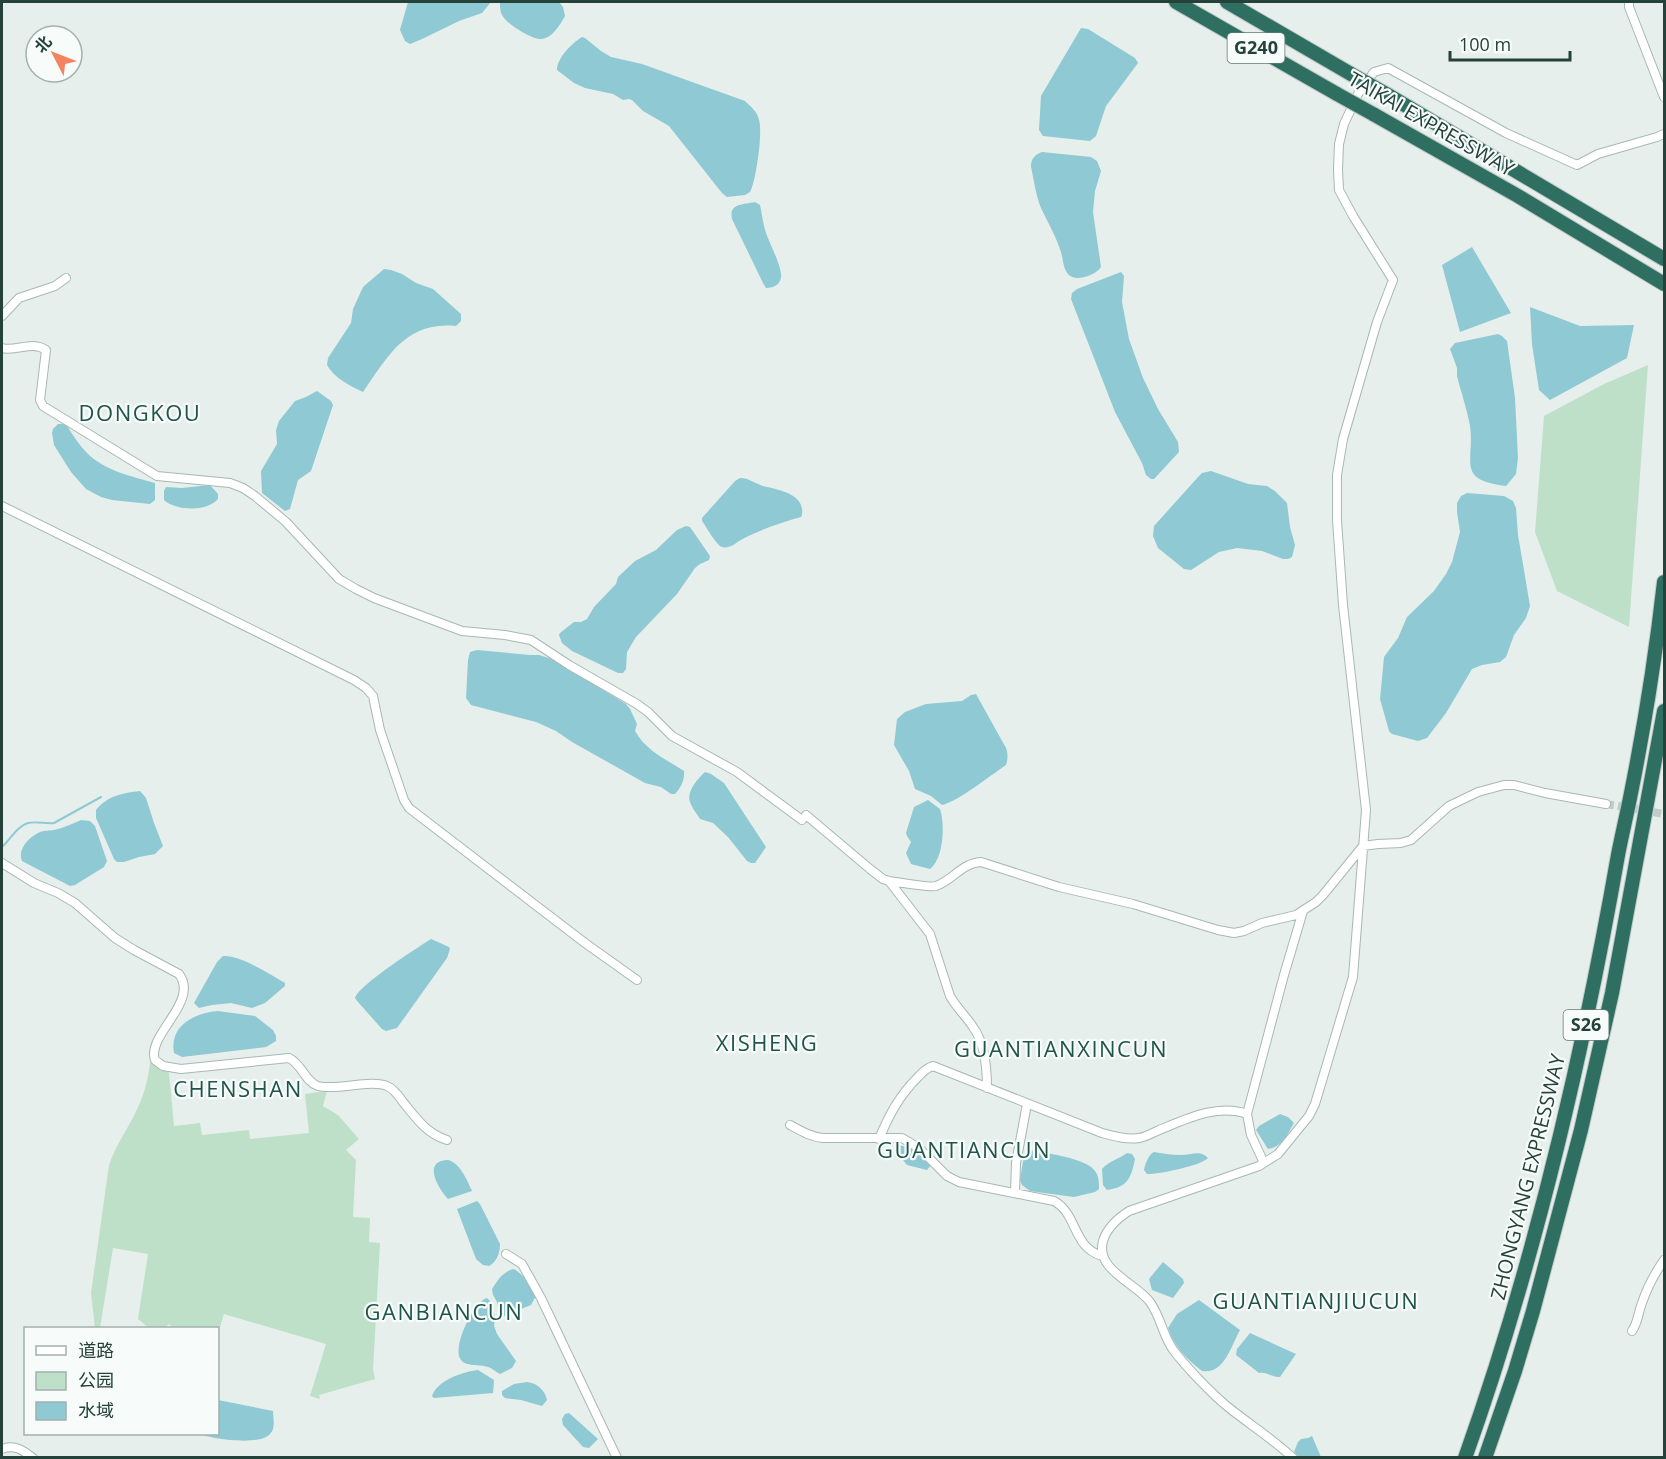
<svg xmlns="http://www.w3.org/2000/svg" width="1666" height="1459" viewBox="0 0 1666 1459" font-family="'Open Sans','Noto Sans SC',sans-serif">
<rect width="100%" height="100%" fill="#e6efeb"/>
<!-- green -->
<path fill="#bfe0c8" d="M1648,365L1629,627L1557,591L1535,532L1544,416L1604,384Z
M153,1062L169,1073L174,1126L200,1123L202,1135L249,1130L250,1139L309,1133L305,1094L327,1091L323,1106L338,1115L359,1139L346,1150L356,1160L353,1217L370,1218L369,1242L380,1243L373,1370L375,1379L319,1395L320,1399L310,1396L326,1344L224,1314L218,1333V1328H174L169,1324L164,1328H149L138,1319L148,1254L113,1248L100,1328H95L91,1293L109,1165C116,1144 130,1126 139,1105C145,1092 148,1078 150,1063Z"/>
<!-- water -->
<path fill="#8ec9d4" d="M408,2H491L482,13L459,21L422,39L410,44L405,41L400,30Z
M500,2H559L563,7L565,16C560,25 552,38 542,39C533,40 511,26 505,19C500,14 500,8 500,2Z
M1081,28L1088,29L1135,58L1138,63L1106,106L1096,136L1090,141L1043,136L1039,130L1041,96Z
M582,37L585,38L601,51L611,57L642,64L745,101C751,107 757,111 759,120C763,131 756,182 750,192L745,195L727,197L722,193L669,126L643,111L632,100L629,99L623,100L613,94L585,88L574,83L557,70C557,58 572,43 582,37Z
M1042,152L1091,157L1097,161L1101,171L1095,191L1093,212L1101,267C1096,275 1075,283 1068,274C1063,268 1063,259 1061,252C1056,236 1048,223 1041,208C1036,196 1034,180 1031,167C1031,159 1034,155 1042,152Z
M755,202L760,205C762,214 763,224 766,233C770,244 780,263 781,274C782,283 775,288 766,288L763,283L732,219C729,203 742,205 755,202Z
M1472,247L1511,313L1460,332L1442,265Z
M384,269L391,270L402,274L416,283L433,289L461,314V321L456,326C406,321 388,356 363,392C350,386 333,377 327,365L328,358L351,323L353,309L363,287Z
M1121,272L1124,276L1122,302L1129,339L1143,378L1158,409L1178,442L1179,452L1154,479H1151L1146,475L1142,463L1115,412L1071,299L1072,293L1077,289Z
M1530,307L1580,326L1634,325L1627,358L1550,400L1539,390L1532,344Z
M1498,334L1502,336L1507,341L1515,398L1518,458L1516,474L1506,486C1455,480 1475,461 1470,426C1467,409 1461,392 1457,376V368L1450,349L1455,343Z
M317,391L331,401L333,405L311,471L298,480L290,509L285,511L262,493L261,471L277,444L276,430L279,421L295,401L306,397Z
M58,424H63L67,426C73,435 79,445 87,453C105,471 131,476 155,483V500L150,504L112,500L101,497L86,489L71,472L54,445L52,433L53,429Z
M1211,471L1248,484L1267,486L1275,491L1287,503L1290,527L1295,545L1292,557L1288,559H1283L1262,551L1237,548L1219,552L1191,570L1184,569L1158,548L1153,536L1154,526L1199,476L1202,473Z
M740,478C749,478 754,483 763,486C778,490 805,493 802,515L801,517C780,523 758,530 739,541C735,544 728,549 722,547C716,545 706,526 702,521V518L735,481Z
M210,485L218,494V499C207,512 176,511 164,500V491L166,487L182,488Z
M1467,493L1504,496L1513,501L1516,508L1518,535L1530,606L1526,618L1514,635L1506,657L1500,662L1482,665L1472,669L1446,713L1427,738L1418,741L1392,734L1389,731L1380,699L1384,657L1398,638L1407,617L1434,591L1446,574L1452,562L1460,532L1457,512V503L1461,496Z
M686,526L690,527L710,556L709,560L700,564L695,568L677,594L636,637L627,652L626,669L623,673H618L572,651L562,643L559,635L560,633L574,622H581L587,619L594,607L616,584L618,577L635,561L656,550L677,530Z
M477,650L530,655H539L555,660L626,704L630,709L637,724L635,731C646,751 666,759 684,771C685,779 681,788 675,794H671L661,787L645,783L572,742L556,731L536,722L471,705L466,698L468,660L470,652Z
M976,694L1006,748C1008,754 1008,759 1006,765C991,775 957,802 942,805L931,796L915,789L909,771L894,745L897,719L905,712L926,704L962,701L971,695Z
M705,772L711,774L724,783L766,847L755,863H751L747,861L728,837L713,823L700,819C697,814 692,808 690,802C686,792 698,778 705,772Z
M140,791L146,798L154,823L163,846L155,854L139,857L124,862H117L114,859L96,818V810C107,796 123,793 140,791Z
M928,800L940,809C945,824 944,858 930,869L911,864L906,853L911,842L907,836L906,833L914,807Z
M81,820L90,821L95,826L107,861L104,867L75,885L70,886L22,861C17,849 29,837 40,832C45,830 49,831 54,830C63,828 72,824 81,820Z
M431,939L449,947L450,949L447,958L397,1028L386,1031L382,1029L358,1002L355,998C359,985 417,948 431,939Z
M223,956C240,955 270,974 285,983V986L265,1003L252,1008L231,1003L212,1005L199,1008L194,1003L217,962Z
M218,1011L255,1016L273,1030L276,1036V1041L266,1047L182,1057L174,1053C169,1026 194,1013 218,1011Z
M1280,1114L1288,1117L1294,1123C1287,1135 1282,1147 1268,1149L1256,1130L1259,1126Z
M897,1145C912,1146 921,1155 931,1165L927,1170L907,1165L894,1149Z
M1028,1150C1044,1153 1087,1158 1095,1171C1099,1176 1099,1183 1099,1189L1095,1192L1074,1197L1030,1191L1022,1185L1020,1180L1024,1155Z
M1154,1152C1162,1153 1171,1155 1179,1155C1190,1156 1200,1149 1208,1158C1200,1166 1160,1174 1147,1174L1144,1170C1145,1164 1149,1154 1154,1152Z
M1127,1153L1132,1154L1135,1159C1131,1178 1128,1187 1107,1190L1103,1185L1102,1169C1109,1161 1119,1159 1127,1153Z
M448,1160C460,1163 467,1180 472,1191L448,1199C439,1189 421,1161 448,1160Z
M477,1201L480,1204L500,1244C500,1252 497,1262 489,1266L483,1265L476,1259L457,1209Z
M1163,1262L1183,1279L1184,1283L1173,1298L1152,1290L1149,1279Z
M514,1269C524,1275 531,1285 536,1296L531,1305L504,1316L499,1313L497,1302L493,1295L492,1289C497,1281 503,1271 514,1269Z
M487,1298L490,1301L495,1317L494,1326L497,1334L516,1361L512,1368L500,1374C496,1372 492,1368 488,1367C480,1364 466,1367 461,1360C451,1348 474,1301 487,1298Z
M1199,1300L1240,1330C1231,1346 1224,1375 1202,1371C1187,1359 1174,1347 1168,1328L1177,1314Z
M1250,1333L1296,1354L1280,1377C1272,1378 1267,1371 1259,1373L1236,1355L1237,1349Z
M478,1370L494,1380L493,1393L434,1398L432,1396C438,1380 462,1372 478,1370Z
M527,1382C537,1383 545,1390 547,1400L542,1406L521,1400L505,1398L502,1395V1391L514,1384Z
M218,1400L273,1411C273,1419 276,1428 270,1434C260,1446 212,1439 200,1434H218Z
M569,1413L598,1439L589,1448L583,1447L563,1425L562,1419L565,1414Z
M1312,1436L1321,1457H1299L1294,1452L1298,1442L1301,1439L1308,1438Z"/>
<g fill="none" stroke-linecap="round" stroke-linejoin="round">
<!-- stream -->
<path stroke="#8ec9d4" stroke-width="2" d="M2,847C10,840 17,826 28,823C37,821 45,824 54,823L101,797"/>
<!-- street-tunnel -->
<path stroke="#bfccc8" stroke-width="8" stroke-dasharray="8 4" stroke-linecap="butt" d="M1606,804L1664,814"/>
<defs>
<path id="street" d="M1629,2V7L1664,97
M2,316L19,298L55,286L66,278
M2,348C16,352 32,340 46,350L40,400L43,406L157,476L230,483L243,488L255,496L286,522L339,579L356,589L374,598L462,631L505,635L531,640L569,665L637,704L648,712L672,736L737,772L802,820
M2,506L354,680L366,688L373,696L380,730L404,800L409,808L585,943L637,980
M806,815L870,869L883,879L889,881C899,882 928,888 936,886C953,880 962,863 981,862L1059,887L1133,904L1218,930L1234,933L1244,931L1262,923L1296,915L1316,902L1323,895L1363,846L1378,844L1401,843L1411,840L1449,806L1478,792L1504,785H1514L1545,793L1606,804
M2,863L34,883L58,893L75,903L115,938L134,950L179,974C200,1002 146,1035 155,1060L163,1066L181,1069L289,1058C302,1064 305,1082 318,1086C336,1091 371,1079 387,1086C394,1089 399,1096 403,1102C417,1119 426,1133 447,1140
M889,881L930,934L950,996C956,1007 966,1016 973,1027C985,1043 987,1069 987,1088
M790,1125C801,1131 811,1137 823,1138H902L919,1148L947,1176L959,1182L1054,1201C1078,1214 1072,1247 1102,1256
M879,1139C889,1115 899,1096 918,1077C923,1072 926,1068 933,1066L1102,1133C1113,1136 1127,1140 1139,1138C1145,1137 1151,1134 1157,1131C1184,1120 1217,1103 1247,1114
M1264,1163L1251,1135L1247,1114L1284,975L1303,911
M1015,1192L1016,1163L1027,1104
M506,1254L522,1264L541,1298L617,1458
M1632,1331C1638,1323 1638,1313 1642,1303C1647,1288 1655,1273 1664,1260
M2,1449C14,1444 23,1450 33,1458
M1293,1458C1273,1439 1249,1424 1228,1407C1212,1394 1187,1368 1174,1351C1163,1337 1161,1317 1150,1302C1136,1283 1095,1270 1103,1241C1107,1228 1118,1218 1129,1211L1259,1166L1278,1154L1309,1116L1315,1104L1353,977L1366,810L1343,605L1337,520V475L1343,439L1377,322L1393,280L1353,216L1339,190L1338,170L1339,144L1344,124L1358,94L1374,72L1388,68L1506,133L1577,165L1598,154L1657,137L1664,134"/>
<path id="highway" d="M1176,2L1337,94
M1227,2L1351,74
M1388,95L1664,259
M1373,114L1518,196L1664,284
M1465,1458C1535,1262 1582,1060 1618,855C1622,834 1627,814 1631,793C1645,723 1656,653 1664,582
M1485,1458L1515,1371L1533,1311L1581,1130L1612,993L1664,711"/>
</defs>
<!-- street casing -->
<use href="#street" stroke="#a8b8b2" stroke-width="10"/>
<!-- highway casing -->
<use href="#highway" stroke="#c2cac8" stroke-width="16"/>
<!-- street -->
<use href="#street" stroke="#fff" stroke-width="8"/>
<!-- highway -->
<use href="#highway" stroke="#2f6f62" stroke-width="14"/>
<defs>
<path id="highway-bridge" d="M1351,74L1388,95
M1337,94L1373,114"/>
</defs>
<!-- highway-bridge casing -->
<use href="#highway-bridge" stroke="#c2cac8" stroke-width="16" stroke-linecap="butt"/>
<!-- highway-bridge -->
<use href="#highway-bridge" stroke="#2f6f62" stroke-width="14"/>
</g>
<g text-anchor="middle" stroke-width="4.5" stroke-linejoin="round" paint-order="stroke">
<!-- shield labels -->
<g fill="#f7fbf9" stroke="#637a73" stroke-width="1.5">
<rect x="1227.5" y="33" width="57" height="30" rx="4.5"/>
<rect x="1563.5" y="1010" width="45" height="30" rx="4.5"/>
</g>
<g font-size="18" font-weight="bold" fill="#24423a">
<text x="1256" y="54">G240</text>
<text x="1586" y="1031">S26</text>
</g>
<!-- street labels -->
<g font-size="20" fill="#24423a" stroke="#f7fbf9">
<text transform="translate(1431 124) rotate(30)" y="7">TAIKAI EXPRESSWAY</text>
<text transform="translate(1528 1177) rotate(-76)" y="7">ZHONGYANG EXPRESSWAY</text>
</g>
<!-- quarter labels -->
<g font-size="22" letter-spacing="1.5" fill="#1f5548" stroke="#f7fbf9">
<text x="140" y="421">DONGKOU</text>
<text x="767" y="1051">XISHENG</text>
<text x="1061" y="1057">GUANTIANXINCUN</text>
<text x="238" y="1097">CHENSHAN</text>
<text x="964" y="1158">GUANTIANCUN</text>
<text x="1316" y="1309">GUANTIANJIUCUN</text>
<text x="444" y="1320">GANBIANCUN</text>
</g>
</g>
<!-- border -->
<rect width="1666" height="1459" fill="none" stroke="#24423a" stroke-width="6"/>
<!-- legend -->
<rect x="24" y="1327" width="195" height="108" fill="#f7fbf9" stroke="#a3b1ad" stroke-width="1.5"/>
<rect x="36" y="1346" width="30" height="9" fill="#ffffff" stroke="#a3b1ad" stroke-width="1.5"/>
<text x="78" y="1357" font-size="18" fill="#24423a">道路</text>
<rect x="36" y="1372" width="30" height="18" fill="#bfe0c8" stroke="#a3b1ad" stroke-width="1.5"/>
<text x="78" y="1387" font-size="18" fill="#24423a">公园</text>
<rect x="36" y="1402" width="30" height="18" fill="#8ec9d4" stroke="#a3b1ad" stroke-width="1.5"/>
<text x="78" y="1417" font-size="18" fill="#24423a">水域</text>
<!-- north arrow -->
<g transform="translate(54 54) rotate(312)"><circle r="28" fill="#f7fbf9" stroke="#a3b1ad" stroke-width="1.5"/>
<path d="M0-4.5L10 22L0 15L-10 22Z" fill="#f4845f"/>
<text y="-9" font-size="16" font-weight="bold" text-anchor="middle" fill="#24423a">北</text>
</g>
<!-- scale -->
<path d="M1450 51v9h120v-9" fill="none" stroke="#24423a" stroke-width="3"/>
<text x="1459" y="51" font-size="18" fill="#24423a" stroke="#f7fbf9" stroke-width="4.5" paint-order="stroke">100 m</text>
</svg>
